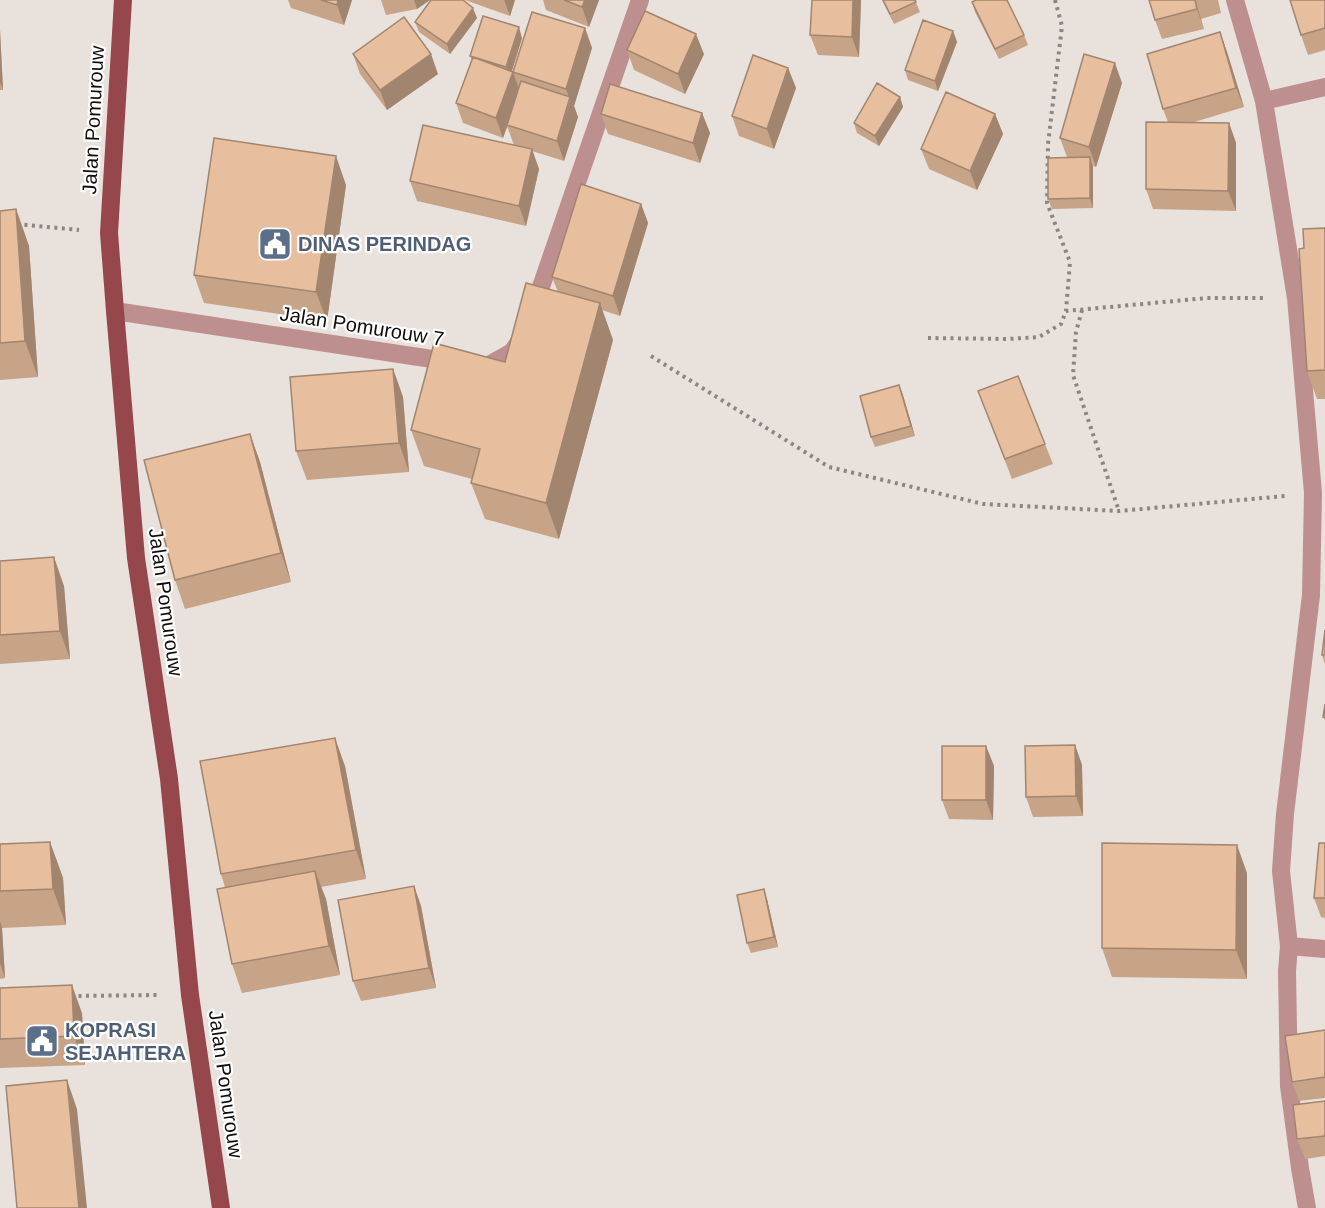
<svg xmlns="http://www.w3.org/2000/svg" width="1325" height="1208" viewBox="0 0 1325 1208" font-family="Arial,sans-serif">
<rect width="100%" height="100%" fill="#e9e1db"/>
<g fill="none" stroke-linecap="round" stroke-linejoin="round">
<!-- path -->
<path stroke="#8b8681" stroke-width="4" stroke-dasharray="3 4.5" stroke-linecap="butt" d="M1055,0L1062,26L1048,144L1047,203L1070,262L1066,311
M17,224L79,230
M1082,310L1076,332L1073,375L1119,511
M928,338L1008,339L1039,337L1061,324L1066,311L1207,298H1265
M651,356L829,467L983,504L1119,511L1285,496
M71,996L160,995"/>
<!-- minor -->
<path stroke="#bd8f8f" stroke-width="18" d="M1235,0L1264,101L1296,298L1313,493L1311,595L1285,814L1281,871L1289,946L1325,949
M1264,101L1325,87
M533,310L640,0
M115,311L485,367L512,352L523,336
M1289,946L1287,971L1289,1086L1300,1168L1307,1208"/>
<!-- major -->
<path stroke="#95474b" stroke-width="18" d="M123,0L109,233L115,311L136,558L169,779L190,995L221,1208"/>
</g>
<!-- wall -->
<path fill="#c7a388" d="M288,0H352L344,25L291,8Z
M381,0H430L417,9L386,15Z
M465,0H515L510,16Z
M543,0H599L589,27L546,10Z
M861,0L859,57L818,55L810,35Z
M882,0H915L920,12L894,24Z
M1149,0H1218L1221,13L1201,19L1204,29L1162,39L1155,20Z
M1325,0V50L1308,55L1301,35Z
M972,2L1024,35L1028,45L999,59L975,12Z
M477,18L450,54L419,32L415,22Z
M585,28L592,48L574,106L578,117L564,161L532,151L539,169L526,226L417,201L410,181L514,145L507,126L503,138L463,123L456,103L472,60L470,56L522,38L512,71L513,72Z
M0,30L3,90H0Z
M953,31L957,42L938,91L908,80L905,70Z
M1220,32L1227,52L1244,107L1191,123H1229L1236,143V211L1153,209L1146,189L1168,122L1163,109Z
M627,50L704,54L685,94L634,70Z
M353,54L438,74L387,110L360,74Z
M788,68L796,88L774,149L739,136L732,116Z
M1122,83L1096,167L1093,166V208L1052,209L1048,199L1067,157L1060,138Z
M900,97L903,107L879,146L857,133L854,123Z
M702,113L710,133L700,163L608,134L601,114Z
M995,114L1003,134L977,190L929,169L921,149Z
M346,185L327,321L204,303L194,275Z
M641,204L648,223L620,316L602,310L613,340L559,539L485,519L471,483L472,479L424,466L411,430L505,362L558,292L552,277Z
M16,209L29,246L38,377L0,380V211Z
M1325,228V399H1317L1307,371L1304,248Z
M393,369L403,397L409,472L307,480L296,451Z
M899,385L915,436L875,447L871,437Z
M978,391L1045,444L1053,464L1012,479Z
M250,434L260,462L291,582L185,609L175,580Z
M0,561L64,586L70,659L0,664Z
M1325,630V664L1322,655Z
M1075,745L1082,765L1083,816L1033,817L1026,797Z
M986,746L994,766L993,820L949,819L942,800Z
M345,766L366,879L321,887L326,899L340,975L242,993L232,964L225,887L221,874Z
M50,842L63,878L66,925L2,928L5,978L0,979V844Z
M1325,843V918L1321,917L1314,898Z
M1247,873V979L1112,977L1102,948Z
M414,886L421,906L436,988L361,1001L353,981Z
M767,899L778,947L751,953L747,943Z
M0,988L82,1013L85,1065L0,1068Z
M1325,1030V1098L1299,1101L1292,1082Z
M1325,1101V1156L1305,1159L1297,1139Z"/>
<!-- shaded-wall -->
<path fill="#a2856f" d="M338,0H352L344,25L337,5Z
M414,0H430L417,9Z
M504,0H515L510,16Z
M585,0H599L589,27L582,7Z
M853,0H861L859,57L852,37Z
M1195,0L1201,19L1204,29L1197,9Z
M473,8L477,18L450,54L447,44Z
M519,27L522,38L510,77L506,67Z
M585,28L592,48L574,106L578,117L564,161L557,141L570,100L566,89Z
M0,30L3,90L0,82Z
M953,31L957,42L938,91L935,81Z
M1220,32L1227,52L1244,107L1236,88Z
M696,34L704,54L685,94L678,74Z
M431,54L438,74L387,110L380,90Z
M1115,63L1122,83L1096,167L1089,147Z
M788,68L796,88L774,149L767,129Z
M513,72L520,92L503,138L496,118Z
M900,97L903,107L879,146L875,136Z
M702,113L710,133L700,163L693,143Z
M995,114L1003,134L977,190L970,171Z
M1229,123L1236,143V211L1228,191Z
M532,149L539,169L526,226L519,206Z
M336,156L346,185L327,321L316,292Z
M1090,157L1093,168V208L1090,198Z
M641,204L648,223L620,316L613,296Z
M16,209L29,246L38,377L25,341Z
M600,303L613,340L559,539L546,503Z
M393,369L403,397L409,472L399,443Z
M899,385L903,395L915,436L911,426Z
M250,434L260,462L291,582L281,553Z
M54,557L64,586L70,659L60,631Z
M335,738L345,766L366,879L356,850Z
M1075,745L1082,765L1083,816L1076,796Z
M986,746L994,766L993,820L986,800Z
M50,842L63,878L66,925L53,889Z
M1237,845L1247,873V979L1236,950Z
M315,871L326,899L340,975L329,946Z
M414,886L421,906L436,988L429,968Z
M764,889L767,899L778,947L774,937Z
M0,921L2,928L5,978L0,963Z
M72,985L82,1013L85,1065L74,1036Z
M67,1080L77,1109L87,1208H79Z"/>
<!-- building -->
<path fill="#e7be9e" stroke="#a2856f" stroke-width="1.5" d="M321,0H338L337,5Z
M431,0H463L473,8L447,44L415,22Z
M564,0H585L582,7Z
M812,0H853L852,37L810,35Z
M883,0H915L916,2L890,14Z
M976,0H1007L1024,35L995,49L972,2Z
M1149,0H1195L1197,9L1155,20Z
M1290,0H1325V28L1301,35Z
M645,11L696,34L678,74L627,50Z
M532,12L585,28L566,89L513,72Z
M483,16L519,27L506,67L470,56Z
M404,17L431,54L380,90L353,54Z
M923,20L953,31L935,81L905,70Z
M1220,32L1236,88L1163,109L1147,54Z
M1084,54L1115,63L1089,147L1060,138Z
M753,55L788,68L767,129L732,116Z
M473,57L513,72L496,118L456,103Z
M521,81L570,97L557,141L507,125Z
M877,83L900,97L875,136L854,123Z
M610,84L702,113L693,143L601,114Z
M946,92L995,114L970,171L921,149Z
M1146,122L1229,123L1228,191L1146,189Z
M423,125L532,149L519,206L410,181Z
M214,138L336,156L316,292L194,275Z
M1090,157V198L1048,199V158Z
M581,184L641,204L613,296L552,277Z
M16,209L25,341L0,343V211Z
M1325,228V370L1307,371L1299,249L1304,248L1303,229Z
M526,283L600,303L546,503L471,483L480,449L411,430L434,343L505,362Z
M393,369L399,443L296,451L290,377Z
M1018,376L1045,444L1005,459L978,391Z
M899,385L911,426L871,437L860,396Z
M250,434L281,553L175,580L144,460Z
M54,557L60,631L0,635V561Z
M1325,630V655H1322Z
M1325,704V718L1323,717Z
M335,738L356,850L221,874L200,761Z
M1075,745L1076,796L1026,797L1025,746Z
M942,746H986V800H942Z
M50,842L53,889L0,891V844Z
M1102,843L1237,845L1236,950L1102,948Z
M1319,843H1325V898H1314Z
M315,871L329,946L232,964L217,889Z
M414,886L429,968L353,981L338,900Z
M764,889L774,937L747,943L737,895Z
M72,985L74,1036L0,1039V988Z
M1325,1030V1077L1292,1082L1285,1036Z
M67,1080L79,1208H17L6,1086Z
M1325,1101V1136L1297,1139L1293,1105Z"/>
<!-- icons -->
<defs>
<symbol id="civic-square" viewBox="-11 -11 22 22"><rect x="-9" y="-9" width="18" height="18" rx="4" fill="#5c6f8a" stroke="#fff"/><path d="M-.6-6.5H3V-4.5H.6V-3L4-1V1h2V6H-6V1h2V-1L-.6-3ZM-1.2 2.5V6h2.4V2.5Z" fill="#fff"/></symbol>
</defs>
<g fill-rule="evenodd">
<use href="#civic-square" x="256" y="225" width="38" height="38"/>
<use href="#civic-square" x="23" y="1022" width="38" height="38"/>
</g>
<g text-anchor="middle" stroke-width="4.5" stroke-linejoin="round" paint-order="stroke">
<!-- street labels -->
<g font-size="20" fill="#100d0b" stroke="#fff">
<text transform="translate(93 120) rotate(-87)" y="7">Jalan Pomurouw</text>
<text transform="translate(362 326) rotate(9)" y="7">Jalan Pomurouw 7</text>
<text transform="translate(166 602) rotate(82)" y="7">Jalan Pomurouw</text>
<text transform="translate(226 1084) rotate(82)" y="7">Jalan Pomurouw</text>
</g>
<!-- service labels -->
<g font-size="20" font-weight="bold" fill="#4e5e75" stroke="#fff" text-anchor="start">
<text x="298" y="251">DINAS PERINDAG</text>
<text x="65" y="1037">KOPRASI<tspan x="65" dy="23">SEJAHTERA</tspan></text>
</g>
</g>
</svg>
